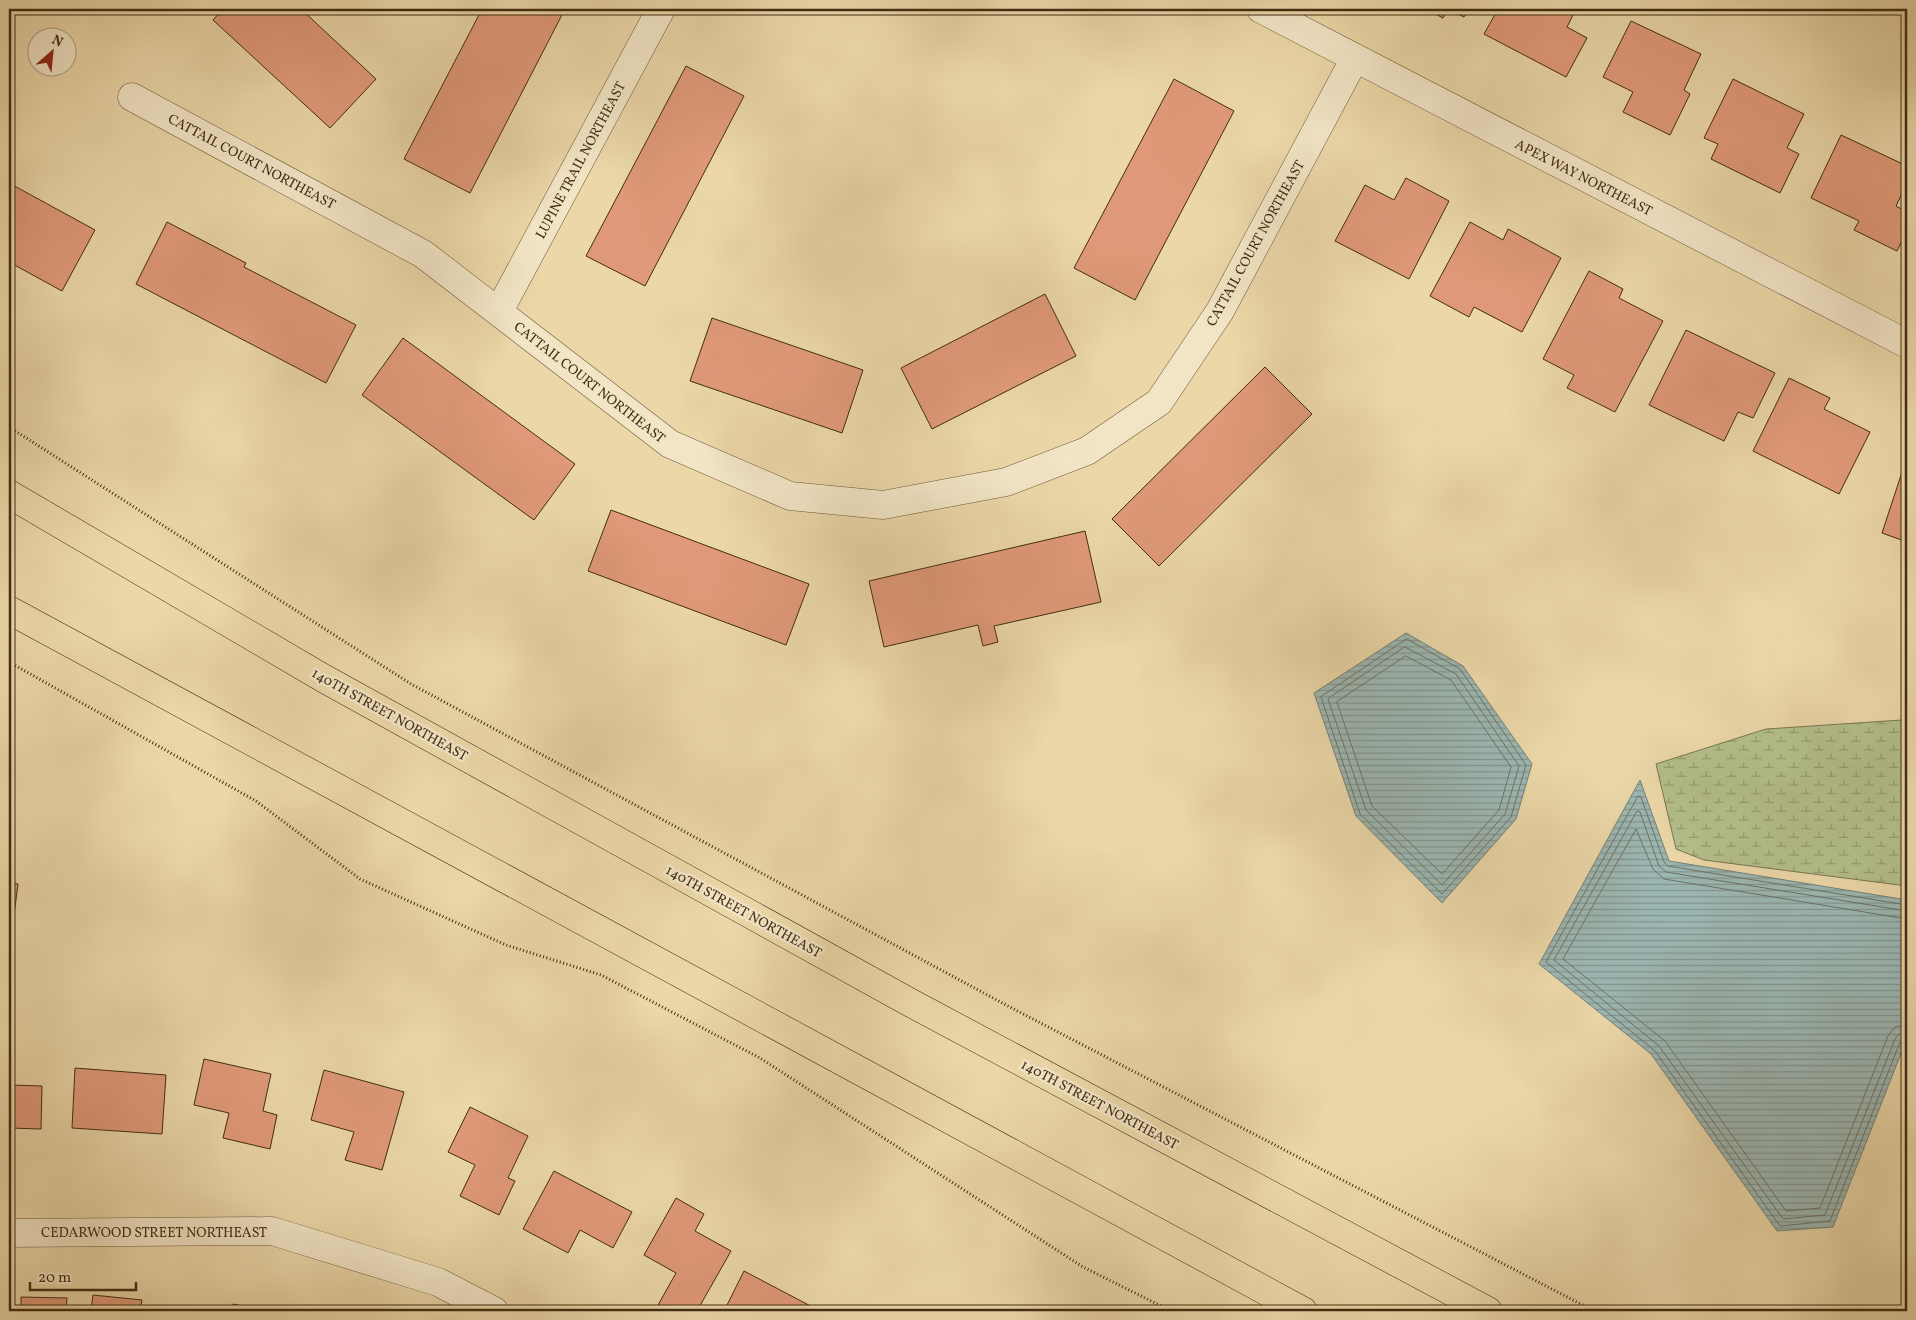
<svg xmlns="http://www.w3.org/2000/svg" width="1916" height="1320" viewBox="0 0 1916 1320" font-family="Vollkorn,serif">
<defs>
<pattern id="wetland-marsh" width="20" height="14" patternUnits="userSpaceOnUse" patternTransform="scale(1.25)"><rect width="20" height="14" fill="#b3bf8b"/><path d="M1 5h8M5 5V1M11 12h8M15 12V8" fill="none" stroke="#939c70"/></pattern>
<pattern id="water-rules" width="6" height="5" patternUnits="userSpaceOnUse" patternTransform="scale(1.25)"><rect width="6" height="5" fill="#9cb7b3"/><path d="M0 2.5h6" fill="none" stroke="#819590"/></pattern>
</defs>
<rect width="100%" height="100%" fill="#ebd7a8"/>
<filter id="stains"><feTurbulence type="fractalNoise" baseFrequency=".004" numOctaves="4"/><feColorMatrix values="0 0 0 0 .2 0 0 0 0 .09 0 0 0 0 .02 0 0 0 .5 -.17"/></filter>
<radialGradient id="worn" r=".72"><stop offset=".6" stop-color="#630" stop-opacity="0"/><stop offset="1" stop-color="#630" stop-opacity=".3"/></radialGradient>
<!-- wetland -->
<path fill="url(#wetland-marsh)" stroke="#7a764f" d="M1902,720L1907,724V886L1704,860L1676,849L1656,764L1766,729Z"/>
<!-- water -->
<path fill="url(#water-rules)" stroke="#788073" d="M1406,633L1463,666L1532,764L1516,819L1442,903L1356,816L1314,693Z
M1640,780L1669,861L1907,900V1038L1833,1227L1777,1231L1651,1054L1539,964Z"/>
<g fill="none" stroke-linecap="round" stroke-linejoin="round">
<!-- shore -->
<path stroke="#6e7263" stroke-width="1" d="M1407,639L1460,669L1526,765L1511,817L1442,894L1360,814L1321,697Z
M1405,647L1456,674L1519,766L1505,814L1442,885L1366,810L1328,699Z
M1406,656L1451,680L1511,767L1499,810L1442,874L1372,806L1337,702Z
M1907,905L1668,866L1664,862L1641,797L1638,796L1546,962L1655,1051L1780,1226L1830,1221L1900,1042L1907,1038
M1907,911L1666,872L1659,866L1640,812L1637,811L1554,960L1659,1046L1783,1219L1825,1215L1895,1039L1899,1034L1907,1032
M1907,919L1664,879L1653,869L1636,829L1563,959L1665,1041L1786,1211L1820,1208L1888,1036L1895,1027L1907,1024"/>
</g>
<!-- building -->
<path fill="#e09978" stroke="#412d13" d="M223,9H301L376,79L330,128L213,20Z
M482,9H565L470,193L404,159Z
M1426,9H1468L1464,17L1448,9L1443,18Z
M1498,9H1576L1567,27L1587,38L1566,77L1484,34Z
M1631,21L1701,54L1684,90L1690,94L1670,135L1623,112L1633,92L1603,77Z
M686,66L744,96L645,286L586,256Z
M1174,79L1234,111L1135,300L1074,268Z
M1733,79L1804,114L1787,148L1799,154L1780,193L1711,159L1718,144L1704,138Z
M1841,135L1907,166V183L1896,206L1907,212V230L1897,251L1854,230L1859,221L1811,198Z
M1406,178L1449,201L1409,279L1335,241L1365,185L1394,200Z
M9,183L95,230L62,291L9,262Z
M167,222L246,263L244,267L356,325L326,383L136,284Z
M1470,222L1503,240L1508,229L1561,258L1522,332L1474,307L1469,317L1430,296Z
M1589,271L1623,289L1619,298L1663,321L1615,412L1567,388L1574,375L1543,359Z
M1045,294L1076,356L932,429L901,368Z
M712,318L863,370L842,433L690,381Z
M1686,330L1775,373L1753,418L1738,412L1724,441L1649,405Z
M403,338L575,464L534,520L362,395Z
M1265,367L1312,414L1159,566L1112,519Z
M1789,378L1830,398L1824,409L1870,432L1839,494L1753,451Z
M1907,457V542L1882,533Z
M611,510L809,584L786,645L588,571Z
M1085,531L1101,602L994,626L998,642L983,646L978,625L884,647L869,581Z
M9,882L18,884L13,923H9Z
M204,1059L271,1074L263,1111L277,1115L270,1149L223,1138L229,1113L194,1105Z
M75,1068L166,1075L162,1134L72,1128Z
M324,1070L404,1092L382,1170L345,1160L354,1132L311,1120Z
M9,1085L42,1086L41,1129L9,1128Z
M470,1107L528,1136L508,1178L515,1181L499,1215L460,1196L475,1165L448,1152Z
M554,1171L632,1212L613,1248L580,1230L568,1253L523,1229Z
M676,1198L704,1214L695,1231L731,1251L697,1311H670L658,1305L676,1273L644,1255Z
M744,1271L820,1311H724Z
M93,1295L142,1300L140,1311H91Z
M21,1297L67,1298L66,1311H9V1308H21Z
M233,1304L268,1311H232Z"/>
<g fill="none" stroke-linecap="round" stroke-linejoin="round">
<defs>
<path id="minor" d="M1261,9L1907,344
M132,97L423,254L670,444L790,496L883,505L1006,482L1087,451L1159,402L1220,311L1355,58
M499,311L661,9
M9,1233L272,1231L438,1282L494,1311"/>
<path id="trunk" d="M9,494L323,678L911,1003L1488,1311
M9,610L1303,1311"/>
</defs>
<!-- minor casing -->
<use href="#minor" stroke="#6c5838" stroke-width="29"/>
<!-- trunk casing -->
<use href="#trunk" stroke="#412d13" stroke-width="29"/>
<!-- path -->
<path stroke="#412d13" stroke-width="3" stroke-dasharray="1 2.5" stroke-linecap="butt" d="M9,427L411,684L1006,1005L1594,1311
M9,662L256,801L360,879L506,945L601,975L760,1058L1083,1267L1171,1311"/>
<!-- minor -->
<use href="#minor" stroke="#f2e5c6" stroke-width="28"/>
<!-- trunk -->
<use href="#trunk" stroke="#ebd7a8" stroke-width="28"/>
</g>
<g text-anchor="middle" stroke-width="5" stroke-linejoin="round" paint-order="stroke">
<!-- street labels -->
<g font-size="14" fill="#412d13" stroke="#f2e5c6">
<text transform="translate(580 160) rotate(-62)" y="5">LUPINE TRAIL NORTHEAST</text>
<text transform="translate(252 161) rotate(28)" y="5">CATTAIL COURT NORTHEAST</text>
<text transform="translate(1584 177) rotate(27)" y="5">APEX WAY NORTHEAST</text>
<text transform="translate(1255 243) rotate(-61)" y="5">CATTAIL COURT NORTHEAST</text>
<text transform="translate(590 382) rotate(38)" y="5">CATTAIL COURT NORTHEAST</text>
<text transform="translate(390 714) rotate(29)" y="5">140TH STREET NORTHEAST</text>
<text transform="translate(744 911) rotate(29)" y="5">140TH STREET NORTHEAST</text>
<text transform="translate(1100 1104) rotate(28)" y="5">140TH STREET NORTHEAST</text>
<text x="154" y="1237">CEDARWOOD STREET NORTHEAST</text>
</g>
</g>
<!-- margin -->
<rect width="1916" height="1320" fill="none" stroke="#ebd7a8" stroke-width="30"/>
<rect x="10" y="10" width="1896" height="1300" fill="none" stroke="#412d13" stroke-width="2.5"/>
<rect x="15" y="15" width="1886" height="1290" fill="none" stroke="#412d13"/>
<!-- north arrow -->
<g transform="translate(52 52) rotate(27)"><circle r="24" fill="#f2e5c6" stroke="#ab9b7e"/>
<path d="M0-4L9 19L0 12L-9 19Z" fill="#8f2418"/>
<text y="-8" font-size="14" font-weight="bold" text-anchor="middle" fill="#412d13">N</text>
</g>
<!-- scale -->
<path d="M30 1282v8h106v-8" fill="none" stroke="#412d13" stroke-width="2.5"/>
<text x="38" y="1282" font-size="15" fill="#412d13" stroke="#f2e5c6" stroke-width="4" paint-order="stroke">20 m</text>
<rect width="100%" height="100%" filter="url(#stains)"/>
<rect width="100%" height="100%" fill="url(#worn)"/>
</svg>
